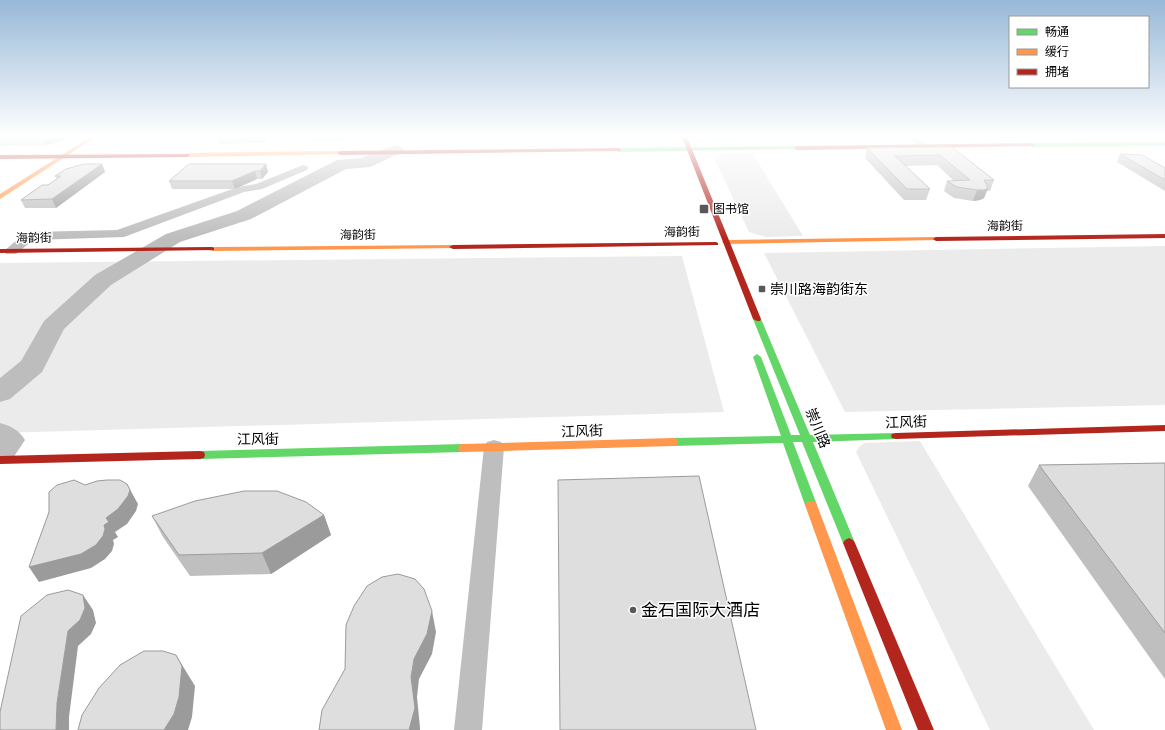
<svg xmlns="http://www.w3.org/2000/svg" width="1165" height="730" viewBox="0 0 1165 730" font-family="Figtree,'Noto Sans SC',sans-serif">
<rect width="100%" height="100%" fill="#fff"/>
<!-- green -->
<path fill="#ebebeb" d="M705,137H737L740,142H710L707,141Z
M921,137H1034L1038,139L933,140Z
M722,154H753L803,236L766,237L749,232L714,158Z
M1165,246V405L845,412L764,253Z
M682,256L724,412L0,433V263Z
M920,441L1094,730H990L856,452L859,447L864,443Z"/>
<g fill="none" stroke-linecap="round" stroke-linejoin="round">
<!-- river -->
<path fill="#bdbdbd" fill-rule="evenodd" d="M395,145L401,147L403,150L401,153L370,167L346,169L251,219L180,242L111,285L64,329L42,372L10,399L0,402V378L21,361L44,321L95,275L166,234L237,211L337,160L361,158Z
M0,423C11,426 19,430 25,440L11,461L0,464Z"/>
<!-- street -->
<path fill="#bebebe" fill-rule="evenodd" d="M908,137H918L929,146L928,148H920Z
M303,165L307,166L308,168L307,170L262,189L244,192L124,237L33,240L16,254H6L4,251L25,233L30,232L117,230L238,187L256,184Z
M494,440L501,442L504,447L482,730H454L484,447L487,442Z"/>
<!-- fast -->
<path fill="#63d668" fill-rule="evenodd" d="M1165,142V146L1032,147L1029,145L1032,143Z
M797,146L799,147V149L618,152L615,150L618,148Z
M754,317H757L761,319L810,435L896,433L900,434L901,436L900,438L896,439L813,442L855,543L853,546L849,548L845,546L843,543L802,442H793L817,505L815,508L811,509L807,508L805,505L783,443L673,446L669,445L668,442L669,439L673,438L781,436L753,357L757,354L761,357L791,435H800L753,319Z
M463,444L467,445L468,448L467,451L463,452L200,459L196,458L195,455L196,452L200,451Z"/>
<!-- slow -->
<path fill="#ff974d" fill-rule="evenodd" d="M90,137H96L0,199V194Z
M340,151L342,152V154L187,157L184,155L187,153Z
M936,237L938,238V240L725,244L722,242L725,240Z
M453,245L457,247L455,248L212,251L208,249L212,247Z
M673,438L677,439L678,442L677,445L673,446L463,452L459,451L458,448L459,445L463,444Z
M811,501L815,502L817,505L902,730H886L805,505L807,502Z"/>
<!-- jam -->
<path fill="#b3261e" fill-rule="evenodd" d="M682,137H687L761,319L760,321H757L753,319Z
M1032,143L1035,145L1034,146L797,150L794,148L797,146Z
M618,148L621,150L620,151L340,155L337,153L340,151Z
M189,154V156L187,157L0,159V155Z
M1165,234V238L936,241L933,239L936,237Z
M716,242L718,243V245L453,249L449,247L453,245Z
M212,247L214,248V250L0,253V249Z
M1165,425V431L896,439L892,438L891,436L892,434L896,433Z
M200,451L204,452L205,455L204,458L200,459L0,464V456Z
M849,538L853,540L855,543L934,730H918L843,543L845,540Z"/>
</g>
<!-- wall -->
<path fill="#bfbfbf" d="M0,137H68L59,142L46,145L0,146Z
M216,137H267L265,142L261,143L220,144L218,142Z
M311,137H350L341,141H314Z
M952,147L994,180L990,191H987L984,198L980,200L973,201L954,198L944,191L947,181H954L937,165L906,166L930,189L926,200H904L865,158L867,148Z
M1120,154L1165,168V191L1117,162Z
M102,164L105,172L56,208H25L21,200L48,185L57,179L55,176Z
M266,164L268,172L262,179H257L235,189H172L169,181Z
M1165,463V679L1028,486L1039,465Z
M324,515L331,535L271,574L190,576L163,537L152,516Z"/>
<!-- shaded-wall -->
<path fill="#9b9b9b" d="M42,137H68L59,142L46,145Z
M259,137H267L265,142L261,143Z
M340,137H350L341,141Z
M102,164L105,172L56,208L52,199Z
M266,164L268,172L262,179L260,171Z
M255,171L257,179L235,189L232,181Z
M988,188L984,198L980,200L973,201L977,190Z
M127,484L138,504L136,511L127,524L115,532L118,537L113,540L114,544L112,551L105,559L91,568L39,582L29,567L104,525L106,518Z
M324,515L331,535L271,574L262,553Z
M83,595L93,610L96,623L91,634L78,646L69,717V730H56L57,703L68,631Z
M432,611L436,632L432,654L419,679L417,697L420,728V730H409L411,677L414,659Z
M176,655L195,686L192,717L188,730H164Z"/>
<!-- building -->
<path fill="#dedede" stroke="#9b9b9b" d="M952,147L994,180H984L988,188L984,190H977L957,187L947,181L970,180L940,155L895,156L930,189H907L867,148Z
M1120,154L1142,155L1165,168V180Z
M84,164H102L52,199L21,200L42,185H48L61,176H55L66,169Z
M189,164H266L260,171H255L232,181H169Z
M1165,463V633L1039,465Z
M699,476L756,730H560L558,480Z
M74,480L85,485L97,481L107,480H120L127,484L130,490L128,496L118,509L106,518L109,522L104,525L105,529L103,536L96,545L81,554L29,567L49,512V492L57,485Z
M244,491H277L306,502L324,515L262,553L179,555L152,516L195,501Z
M398,574L415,579L424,589L432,611L427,634L414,659L411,677L415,708L409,730H319L322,710L345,669L346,625L354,606L367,586L382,577Z
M68,590L83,595L85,608L80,620L68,631L57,703L56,730H0V712L21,616L47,595Z
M144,651H163L176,655L182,666L179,697L174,714L164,730H78L82,715L99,688L120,665Z"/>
<!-- sky -->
<linearGradient id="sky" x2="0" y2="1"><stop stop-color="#97b8d7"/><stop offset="0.57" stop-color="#fff"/><stop offset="1" stop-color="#fff" stop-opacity="0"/></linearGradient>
<rect width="1165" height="239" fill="url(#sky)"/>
<!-- markers -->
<g fill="#595959" stroke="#fff" stroke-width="1.5">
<rect x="699" y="204" width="10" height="10" rx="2"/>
<rect x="758" y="285" width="8" height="8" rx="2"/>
<circle cx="633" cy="610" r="4"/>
</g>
<g text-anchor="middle" stroke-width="3" stroke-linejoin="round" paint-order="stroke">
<!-- far-poi labels -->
<g font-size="12" fill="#000" stroke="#fff" text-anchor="start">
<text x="713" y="213">图书馆</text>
</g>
<!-- far-street labels -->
<g font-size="12" fill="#000" stroke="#fff">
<text transform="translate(1005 226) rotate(-1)" y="4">海韵街</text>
<text transform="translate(682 232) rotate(-1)" y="4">海韵街</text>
<text transform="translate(358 235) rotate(-1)" y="4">海韵街</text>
<text transform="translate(34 238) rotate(-1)" y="4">海韵街</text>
</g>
<!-- poi labels -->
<g font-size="14" fill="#000" stroke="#fff" text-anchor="start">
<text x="770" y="294">崇川路海韵街东</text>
</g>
<!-- street labels -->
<g font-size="14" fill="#000" stroke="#fff">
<text transform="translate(906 422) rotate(-2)" y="5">江风街</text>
<text transform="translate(818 428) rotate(68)" y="5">崇川路</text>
<text transform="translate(582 431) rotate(-2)" y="5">江风街</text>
<text transform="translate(258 439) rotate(-1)" y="5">江风街</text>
</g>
<!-- near-poi labels -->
<g font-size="17" fill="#000" stroke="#fff" text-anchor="start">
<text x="641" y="616">金石国际大酒店</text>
</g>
</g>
<!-- legend -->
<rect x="1009" y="16" width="140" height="72" fill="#ffffff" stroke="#999999"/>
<rect x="1017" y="29" width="20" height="6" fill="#63d668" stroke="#999999"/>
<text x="1045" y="36" font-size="12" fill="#000000">畅通</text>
<rect x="1017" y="49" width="20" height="6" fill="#ff974d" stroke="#999999"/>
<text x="1045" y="56" font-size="12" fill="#000000">缓行</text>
<rect x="1017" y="69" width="20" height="6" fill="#b3261e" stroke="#999999"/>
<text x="1045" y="76" font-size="12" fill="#000000">拥堵</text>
</svg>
